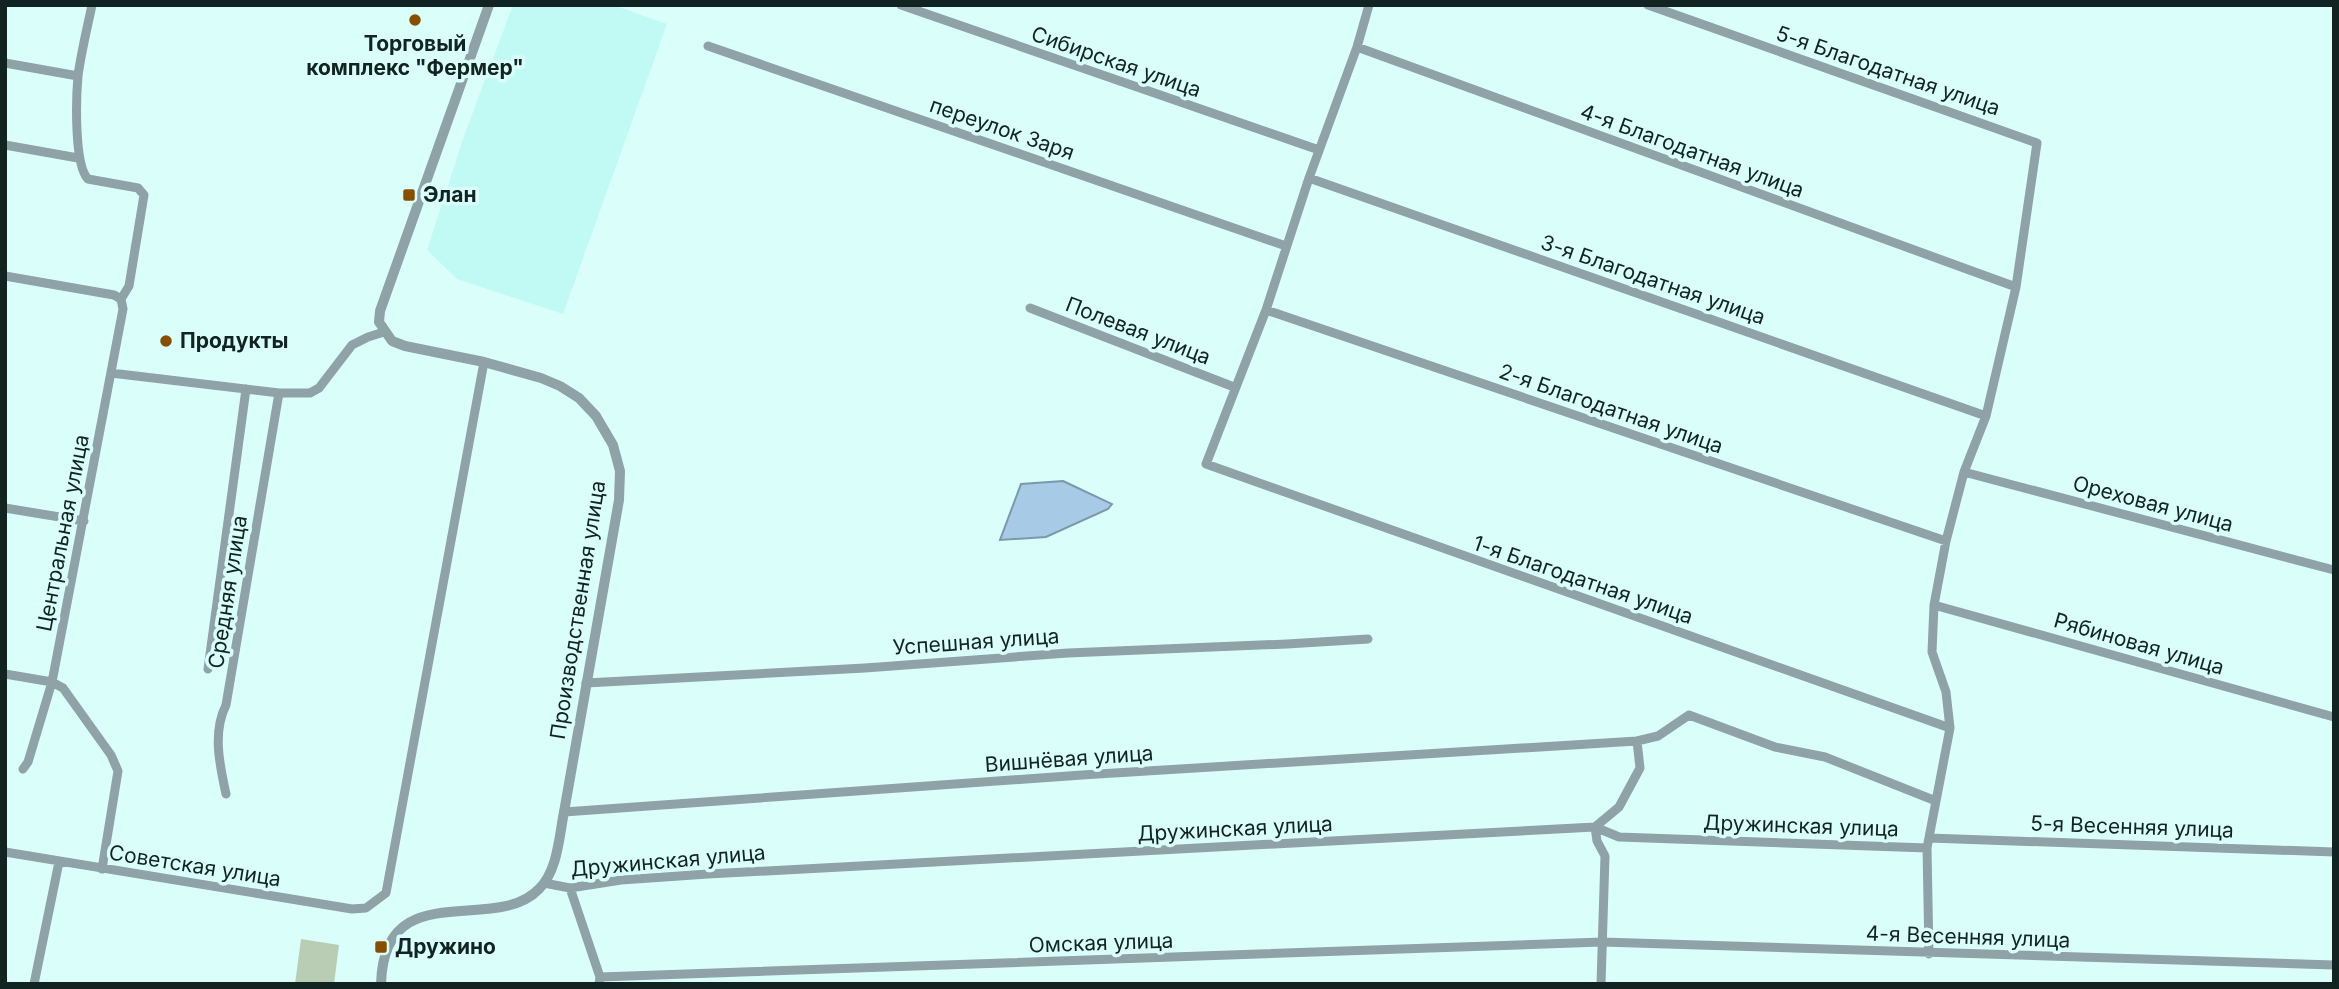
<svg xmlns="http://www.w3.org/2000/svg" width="2339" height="989" viewBox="0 0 2339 989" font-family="Inter,sans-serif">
<rect width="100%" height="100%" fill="#dafffb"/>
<!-- built -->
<path fill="#c1f9f4" d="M513,5H613L667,24L563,314L457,279L427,250L464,136Z"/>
<!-- green -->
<path fill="#b9cdb4" d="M301,939L339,945L334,984H295Z"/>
<!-- water -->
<path fill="#a7cbe6" stroke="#7a99ab" stroke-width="2" d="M1063,481L1112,504L1108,509L1046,537L1000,540L1021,484Z"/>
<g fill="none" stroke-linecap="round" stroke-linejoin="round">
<!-- minor -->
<path stroke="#8ea2a7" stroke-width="9" d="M92,5C87,29 81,53 78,76C76,98 74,165 88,179L138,188L144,195L129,286L121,299
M901,5L1319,150
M1369,5L1357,47L1309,178L1266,310L1206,464L1950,728
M1648,5L2037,143L2016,287L1986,416L1964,472L1946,541L1934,605L1932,652L1946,692L1950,728L1927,848L1929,954
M708,46L1286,246
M1357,47L2016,287
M5,63L78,76
M5,145L78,158
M1309,178L1986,416
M5,276L114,295L121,299
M1030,308L1234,387
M1266,310L1946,541
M111,373L279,393H310L319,388L352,345L368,337L384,332
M1964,472L2334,570
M5,508L84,521
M1934,605L2334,717
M208,669L246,389
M5,674L52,682L63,688L111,755L118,771L102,869
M586,683L865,668L1068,653L1287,644L1368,639
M23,769L28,762L52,682L123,309L121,299
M226,794C220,766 212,733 226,705L279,393
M564,812L1082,775L1637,741
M1929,838L2334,852
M5,852L352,909L366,908L386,893L484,362
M544,883L570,888L621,880L708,874L1595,827L1619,837L1927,848
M570,888L600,977L599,984
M600,977L1602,942L2334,965
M34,984L59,862
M1601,984L1605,856L1597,841L1595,827L1619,807L1640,768L1637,741L1658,736L1689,715L1775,747L1825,757L1936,801"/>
<!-- tertiary -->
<path stroke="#8ea2a7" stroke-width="10" d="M381,984C384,873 494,936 539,889C558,870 559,837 564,812L619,500L620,471L613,445L596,416L579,398L560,386L541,378L484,362L405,346L392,341L379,322L380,311L489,5"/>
</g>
<!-- markers -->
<g fill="#864f00" stroke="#dafffb" stroke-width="2.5">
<circle cx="415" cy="20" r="7"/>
<rect x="402" y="188" width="14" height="14" rx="3.5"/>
<circle cx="166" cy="341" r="7"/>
<rect x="374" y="940" width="14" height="14" rx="3.5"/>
</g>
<g text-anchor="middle" stroke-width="7" stroke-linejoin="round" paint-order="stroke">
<!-- poi labels -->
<g font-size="21" font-weight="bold" fill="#122422" stroke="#dafffb" text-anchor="start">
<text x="415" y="51" text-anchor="middle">Торговый<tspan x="415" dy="24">комплекс "Фермер"</tspan></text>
<text x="423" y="202">Элан</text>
<text x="180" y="348">Продукты</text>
<text x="395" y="954">Дружино</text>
</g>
<!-- street labels -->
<g font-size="21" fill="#122422" stroke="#dafffb">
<text transform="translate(1116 62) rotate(19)" y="7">Сибирская улица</text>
<text transform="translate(1888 71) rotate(19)" y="7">5-я Благодатная улица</text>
<text transform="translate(1002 129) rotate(19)" y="7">переулок Заря</text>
<text transform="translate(1692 151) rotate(20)" y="7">4-я Благодатная улица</text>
<text transform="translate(1653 280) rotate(19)" y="7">3-я Благодатная улица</text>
<text transform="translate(1138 331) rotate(21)" y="7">Полевая улица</text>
<text transform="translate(1611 409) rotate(19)" y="7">2-я Благодатная улица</text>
<text transform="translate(2153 504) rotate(15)" y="7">Ореховая улица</text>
<text transform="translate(63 533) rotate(-79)" y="7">Центральная улица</text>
<text transform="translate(1583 580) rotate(19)" y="7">1-я Благодатная улица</text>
<text transform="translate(228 592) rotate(-81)" y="7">Средняя улица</text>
<text transform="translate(578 610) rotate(-81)" y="7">Производственная улица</text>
<text transform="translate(976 642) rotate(-4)" y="7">Успешная улица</text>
<text transform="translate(2139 644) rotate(16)" y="7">Рябиновая улица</text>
<text transform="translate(1069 759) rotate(-4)" y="7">Вишнёвая улица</text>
<text transform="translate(1801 826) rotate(2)" y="7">Дружинская улица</text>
<text transform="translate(2132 827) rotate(2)" y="7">5-я Весенняя улица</text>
<text transform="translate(1235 829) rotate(-3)" y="7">Дружинская улица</text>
<text transform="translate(668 861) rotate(-5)" y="7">Дружинская улица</text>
<text transform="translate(195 866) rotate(9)" y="7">Советская улица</text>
<text transform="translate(1968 937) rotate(2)" y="7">4-я Весенняя улица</text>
<text transform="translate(1101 943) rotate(-2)" y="7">Омская улица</text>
</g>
</g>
<!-- border -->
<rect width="2339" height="989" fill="none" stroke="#122422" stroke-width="14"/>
</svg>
